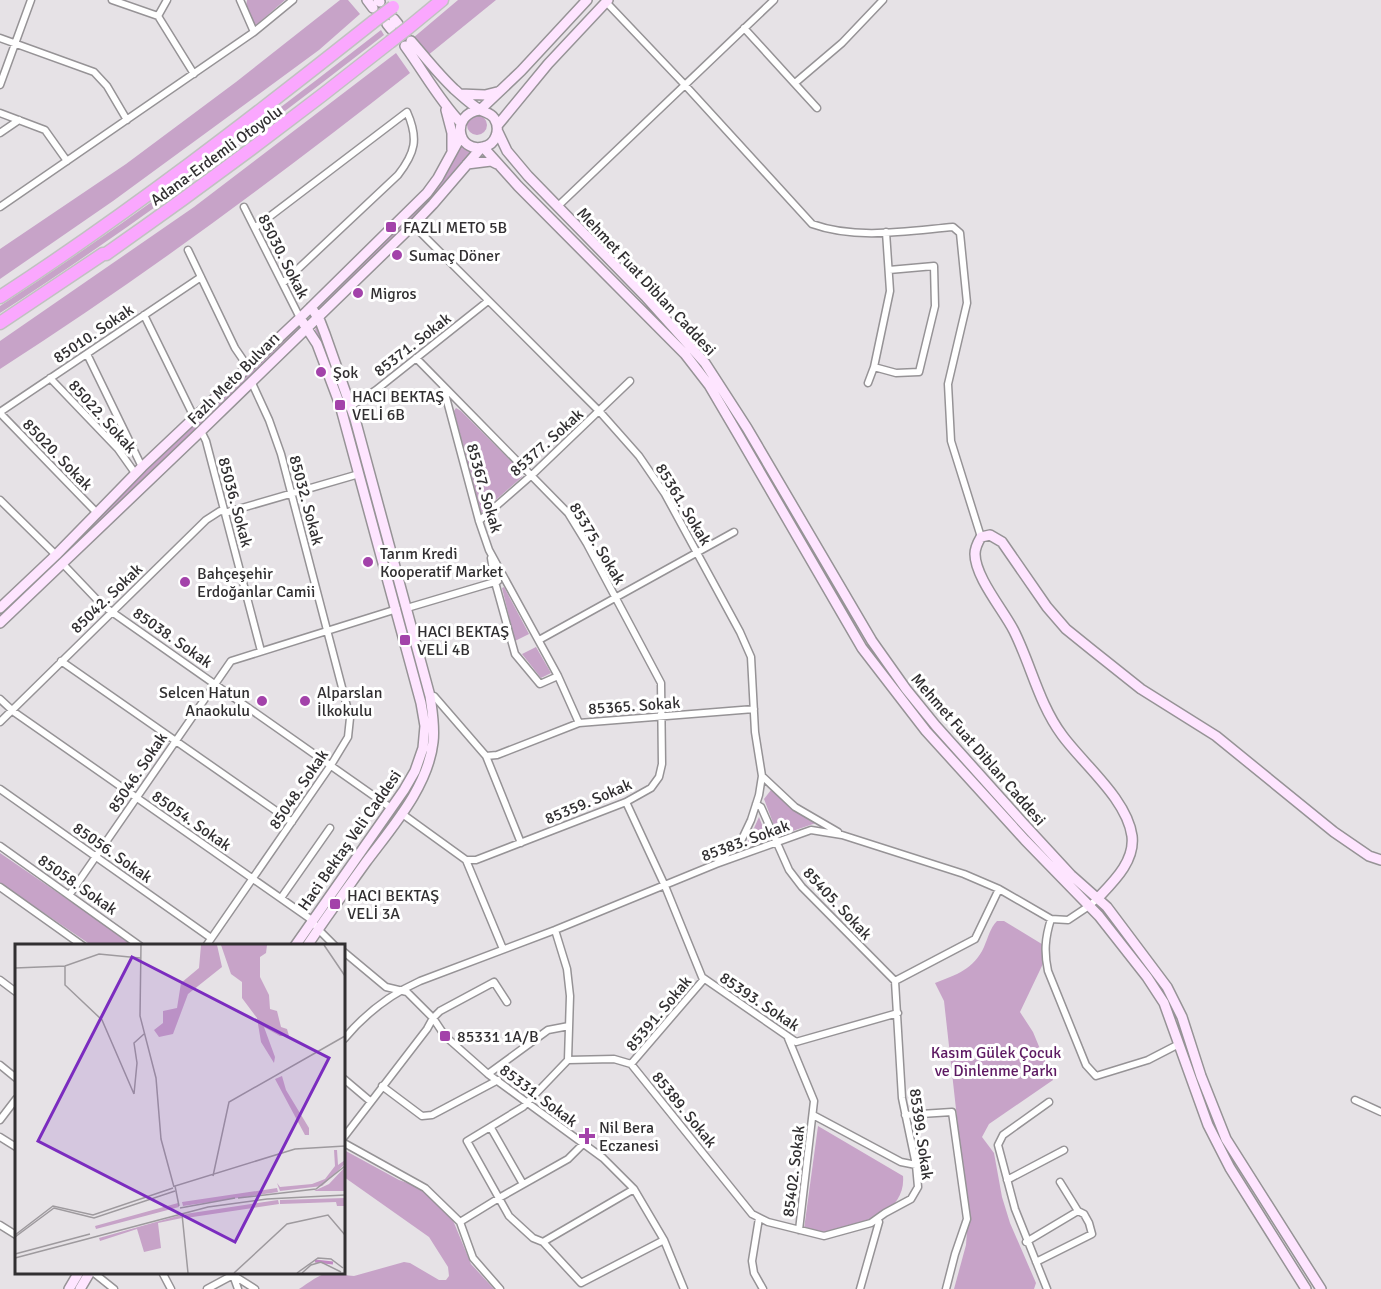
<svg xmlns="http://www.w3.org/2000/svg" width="1381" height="1289" viewBox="0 0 1381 1289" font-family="Signika,sans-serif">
<rect width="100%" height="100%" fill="#e6e2e6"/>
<!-- green -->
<path fill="#c7a3c8" d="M247,0H285L254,27L246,6Z
M340,0H348L360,14L319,50L113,201L0,279V249L126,164L236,82Z
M458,0H496L427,56L413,38Z
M381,30L384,35C259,132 133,227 0,313V306C131,220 257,127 381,30Z
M396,53L410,73C278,177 142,278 0,369V341L194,207Z
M467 125a10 10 0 1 1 20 0a10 10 0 1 1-20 0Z
M461,145L472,153L422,210L319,311L316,308L432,193L446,174Z
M298,325L301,329L247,379L155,471L0,617V613L66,550L149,466Z
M318,327L349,412L428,702C430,716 432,730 430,744C424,782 395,814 373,844C356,868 339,892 321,915L418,773L425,703L346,413L323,347L315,329Z
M456,408L461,411L521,471L522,477L481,513L454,411Z
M504,587L529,634L515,641L502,588Z
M536,647L551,673L541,678L522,654Z
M771,790L793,810L816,823L778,836L764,799Z
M759,817L768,840L746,846Z
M0,853L134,945H91L0,883Z
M997,921H1004L1050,949L1020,1012L1033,1032L1053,1080L989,1124L982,1137L994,1153L1002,1197L1010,1223L1036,1283L1034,1289H954L966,1245L968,1217L944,1001L935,983C956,975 974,969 984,947C988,938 990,928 997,921Z
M818,1126L903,1176C906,1210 869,1223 841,1229C835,1231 828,1234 822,1234C817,1234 809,1230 804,1229Z
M344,1150L399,1180L422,1188L452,1218L471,1264L494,1289H299C309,1283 322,1271 334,1273C341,1273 346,1276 354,1276L404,1262L410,1263L439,1280H446L449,1276L448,1267L429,1237L344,1177Z"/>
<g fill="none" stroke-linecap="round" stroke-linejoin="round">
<defs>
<path id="street" d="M112,0L158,16L167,0
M240,0L254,32
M606,2L685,85L812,224C856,240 908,231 953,227L960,233L967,303L948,384L951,441L981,537
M158,16L194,74
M744,28L817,108
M0,38L94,72L107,86L127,120
M795,83L842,43L883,0
M0,85L31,0
M0,113L45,130L67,161
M0,133L19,120
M0,207L254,32L293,0
M244,207L300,318
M557,207L774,0
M413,225L600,412L639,456L665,494L740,632L751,657L755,732L762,776L759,795L751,820L742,839L718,862
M256,227L407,112C419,139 415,153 398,175L283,283
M188,250L235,348L248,367
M144,315L194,417
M87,354L142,467
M416,358L568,513L587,544L661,683L662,764L659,777L651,788L626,802L476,860H466
M874,367L896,373L919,372L935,306L934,266L889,270
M50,378L118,449L135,473
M868,383L874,367L890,291L886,232
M443,386L479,521L489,550L558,676L579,723
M351,406L376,390L488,301
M0,412L201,277
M0,413L97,513
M201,431L206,441L261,651
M0,500L56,555
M479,521L534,473L630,381
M491,558L495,582L515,654L540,684L558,676
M63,564L102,605L391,808
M407,608L498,581
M539,640L734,532
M61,661L292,822
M430,696H434L486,756L521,843
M0,699L14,712L309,918L321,932L335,946
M0,722L206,520L220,511L228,512L359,474
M486,756L497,755L579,723L754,709
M762,776L795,807L838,832
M0,789L211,938
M626,802L665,886L702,977L796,1042L898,1013
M756,804L761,807L789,870L802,887L895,981
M401,813L466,860L503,949
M0,846L140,946
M0,887L83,946
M70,894L231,661L397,609
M281,898L330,828
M1051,919C1045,938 1044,952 1048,971L1086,1065L1096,1076L1148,1060L1179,1044
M555,930L567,969L570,996L568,1060L523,1107L467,1141L509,1216L533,1238L543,1242L581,1283L664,1240
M206,946L331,765L348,737L350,718L281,454L269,420L251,381
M344,952L386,987L407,992L433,1018L445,1036L488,1074L603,1158L634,1189L664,1240L684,1289
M0,980L16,992
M895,981L975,939L999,889
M788,1038L814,1101L799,1230
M344,1039C364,1015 391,994 420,981L555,930L716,864L811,830L842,835L964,874L999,889L1051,919L1068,920L1089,906L1098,898
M568,1060L614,1059L631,1064L752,1214L768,1222L824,1236L871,1223L885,1213L911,1199L918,1187L916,1165L902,1098L895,981
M631,1064L704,979
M0,1065L16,1078
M488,1074L548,1030L569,1026
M344,1079L370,1101
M382,1086L422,1116L432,1115L498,1080
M1355,1100L1381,1112
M813,1115L901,1162L916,1165
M905,1115L952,1112L967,1219L955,1254L946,1289
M0,1120L16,1099
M491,1128L523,1184
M0,1137L16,1147
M344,1137L427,1029L433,1018L440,1011L494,982L507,1002
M344,1143L425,1188L460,1222L473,1258L500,1289
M1007,1180L1064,1150
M759,1218L752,1261L754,1273L763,1289
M460,1222L499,1198L568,1159L583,1144
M0,1225L16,1235
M543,1242L634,1189
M1026,1242L1078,1211
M1036,1262L1092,1234L1089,1223L1084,1214L1078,1211L1060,1182
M90,1272L94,1273L114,1289
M162,1272L171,1289
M233,1275L238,1289
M207,1289L233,1275L255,1289
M860,1289L879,1222L877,1219
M1047,1289L1015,1209L998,1145L1003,1135L1049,1102"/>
<path id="secondary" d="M367,0L373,8
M378,0L380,2
M394,19L398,24
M387,24L391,29
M411,41C425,57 438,74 454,89C462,96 470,104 479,109C484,113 490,112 494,118C501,129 496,145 483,147C457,153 450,114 480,110L521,71L587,0
M405,46C424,72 439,100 461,123
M460,94L485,95L497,92
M446,110L452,133V150
M497,126L548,64L608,0
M498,132L507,151L528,176L645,296L705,363L747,428L872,641L906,689L936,726L1022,822L1071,875L1107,907L1167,987L1182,1017L1201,1076L1226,1139L1321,1289
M483,147L518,186L685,354L709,385L739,436L862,648L926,731L1025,840L1099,916L1147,977L1164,1003L1208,1125L1230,1168L1306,1289
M467,164L491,161L497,164
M0,608L56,555L142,467L300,318L427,193L438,178L461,136
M0,623L201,431L413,225L433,204L481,148
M1098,898C1114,881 1135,861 1132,836C1127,799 1083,764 1062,735C1039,704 1031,665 1014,631C1004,611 975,577 975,554C975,548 978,542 981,537L990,535L1002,542L1047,607L1066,629L1092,650L1141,689L1216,736L1334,832L1369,856L1381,860
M295,946L404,790L415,771L423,748L425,726L421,703L340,405L317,344L300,318
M307,946C326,917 346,890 366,862C392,827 428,787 433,742C435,726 432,711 430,696L355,419L325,334L320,321L311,307
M69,1289L79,1272
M80,1289L90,1272"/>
<path id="highway" d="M408,28L442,0
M0,297C129,213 252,118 373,22
M0,323L103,254H106C203,186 297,116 390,42"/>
</defs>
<!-- street casing -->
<use href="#street" stroke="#969396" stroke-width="9"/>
<!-- secondary casing -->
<use href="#secondary" stroke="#969396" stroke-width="12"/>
<!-- highway casing -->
<use href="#highway" stroke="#c1c1c1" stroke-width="15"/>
<!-- street -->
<use href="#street" stroke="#fff" stroke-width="6"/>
<!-- secondary -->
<use href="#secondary" stroke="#fee5ff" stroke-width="9"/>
<!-- highway -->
<use href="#highway" stroke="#faa7fe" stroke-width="12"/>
<defs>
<path id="highway-bridge" d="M373,22L393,7
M390,42L408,28"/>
</defs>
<!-- highway-bridge casing -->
<use href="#highway-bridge" stroke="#c1c1c1" stroke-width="15" stroke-linecap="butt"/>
<!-- highway-bridge -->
<use href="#highway-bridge" stroke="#faa7fe" stroke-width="12"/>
</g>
<!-- markers -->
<g fill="#a342aa" stroke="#fff" stroke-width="2">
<rect x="385" y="221" width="12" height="12" rx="3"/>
<circle cx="397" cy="255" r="6"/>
<circle cx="358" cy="293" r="6"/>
<circle cx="321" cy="372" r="6"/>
<rect x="334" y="399" width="12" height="12" rx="3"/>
<circle cx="368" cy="562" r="6"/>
<circle cx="185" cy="582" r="6"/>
<rect x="399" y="634" width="12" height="12" rx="3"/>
<circle cx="262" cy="701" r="6"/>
<circle cx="305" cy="701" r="6"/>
<rect x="329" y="898" width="12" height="12" rx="3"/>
<rect x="439" y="1030" width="12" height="12" rx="3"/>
<path d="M584 1127h6v6h6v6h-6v6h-6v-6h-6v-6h6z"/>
</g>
<g text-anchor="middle" stroke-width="6" stroke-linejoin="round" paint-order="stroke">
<!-- street labels -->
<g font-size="16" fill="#312f31" stroke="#fff">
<text transform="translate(216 155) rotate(-36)" y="6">Adana-Erdemli Otoyolu</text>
<text transform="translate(284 256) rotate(63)" y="6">85030. Sokak</text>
<text transform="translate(647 281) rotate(47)" y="6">Mehmet Fuat Diblan Caddesi</text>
<text transform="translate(93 333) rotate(-34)" y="6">85010. Sokak</text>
<text transform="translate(412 344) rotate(-38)" y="6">85371. Sokak</text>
<text transform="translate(233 378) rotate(-45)" y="6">Fazlı Meto Bulvarı</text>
<text transform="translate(103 416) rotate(48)" y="6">85022. Sokak</text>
<text transform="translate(546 442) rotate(-42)" y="6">85377. Sokak</text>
<text transform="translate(58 454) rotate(46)" y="6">85020. Sokak</text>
<text transform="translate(485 488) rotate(74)" y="6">85367. Sokak</text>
<text transform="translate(307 500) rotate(75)" y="6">85032. Sokak</text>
<text transform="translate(236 502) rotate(75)" y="6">85036. Sokak</text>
<text transform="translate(684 504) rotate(59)" y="6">85361. Sokak</text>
<text transform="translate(598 543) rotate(59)" y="6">85375. Sokak</text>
<text transform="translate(106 598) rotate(-44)" y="6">85042. Sokak</text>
<text transform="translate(173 637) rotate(35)" y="6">85038. Sokak</text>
<text transform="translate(634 705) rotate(-4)" y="6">85365. Sokak</text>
<text transform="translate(979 749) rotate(49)" y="6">Mehmet Fuat Diblan Caddesi</text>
<text transform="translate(137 772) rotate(-56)" y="6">85046. Sokak</text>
<text transform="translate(298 789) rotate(-56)" y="6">85048. Sokak</text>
<text transform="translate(588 801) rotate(-23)" y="6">85359. Sokak</text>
<text transform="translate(192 820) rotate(35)" y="6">85054. Sokak</text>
<text transform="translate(349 840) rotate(-55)" y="6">Haci Bektaş Veli Caddesi</text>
<text transform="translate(745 840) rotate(-20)" y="6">85383. Sokak</text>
<text transform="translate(113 852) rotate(35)" y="6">85056. Sokak</text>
<text transform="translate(78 884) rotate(35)" y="6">85058. Sokak</text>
<text transform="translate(838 903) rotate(47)" y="6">85405. Sokak</text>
<text transform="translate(760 1001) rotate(34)" y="6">85393. Sokak</text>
<text transform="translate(658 1013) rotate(-50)" y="6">85391. Sokak</text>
<text transform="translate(539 1095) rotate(37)" y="6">85331. Sokak</text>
<text transform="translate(685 1109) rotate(51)" y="6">85389. Sokak</text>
<text transform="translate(922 1134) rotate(82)" y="6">85399. Sokak</text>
<text transform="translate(793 1171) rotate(-83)" y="6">85402. Sokak</text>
</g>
<!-- poi labels -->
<g font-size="16" fill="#312f31" stroke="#fff" text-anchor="start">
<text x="403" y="233">FAZLI METO 5B</text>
<text x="409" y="261">Sumaç Döner</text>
<text x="370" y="299">Migros</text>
<text x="333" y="378">Şok</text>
<text x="352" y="402">HACI BEKTAŞ<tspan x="352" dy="18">VELİ 6B</tspan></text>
<text x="380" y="559">Tarım Kredi<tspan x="380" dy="18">Kooperatif Market</tspan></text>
<text x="197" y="579">Bahçeşehir<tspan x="197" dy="18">Erdoğanlar Camii</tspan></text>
<text x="417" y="637">HACI BEKTAŞ<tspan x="417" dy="18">VELİ 4B</tspan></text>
<text x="250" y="698" text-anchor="end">Selcen Hatun<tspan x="250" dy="18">Anaokulu</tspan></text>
<text x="317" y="698">Alparslan<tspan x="317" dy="18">İlkokulu</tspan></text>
<text x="347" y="901">HACI BEKTAŞ<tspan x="347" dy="18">VELİ 3A</tspan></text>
<text x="457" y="1042">85331 1A/B</text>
<text x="599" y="1133">Nil Bera<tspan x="599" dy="18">Eczanesi</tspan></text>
</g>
<!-- park labels -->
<g font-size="16" fill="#5d1962" stroke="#fff">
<text x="996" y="1058">Kasım Gülek Çocuk<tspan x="996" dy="18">ve Dinlenme Parkı</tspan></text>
</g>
</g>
<!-- overview -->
<g transform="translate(15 944)">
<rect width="330" height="330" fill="#e6e2e6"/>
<path d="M186,1H202L207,23L173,50L158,90L144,93L139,86L148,79V67L162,64L166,39L184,24ZM206,1H252L251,9L245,13V33L254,51L255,65L262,67L266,83L272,85L274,92H265L249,83L260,113L259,119L246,98L242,74L227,54V38L216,30ZM267,132L271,146L294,184V191H290L260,135ZM319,206H322L323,221L330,216V220L307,242L265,247L262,239L265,243L297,240L310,235L320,222ZM330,223V247H299L314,240ZM262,244L263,248L168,262L167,258ZM330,254V262H322L321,258L265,260V256ZM263,256L264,260L171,274L170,270ZM163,259L164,263L81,285L80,282ZM166,271L167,274L143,279L146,304L129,308L122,285L85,297L84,294Z" fill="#c7a3c8"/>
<path fill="none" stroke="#c188c3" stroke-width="3" d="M300,317L318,319"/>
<path fill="none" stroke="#9e9a9e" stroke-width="1.5" d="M126,1L125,72L141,134L146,195L159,243M309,1L330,32M50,22V41L87,76L119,150M0,24L50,22L84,10L125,14M119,150L122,119L119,99L129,90M198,232L214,158L330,92M223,254L301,245L330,222M164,262L160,242L280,205L330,202M165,264L220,254M167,270L173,329M0,291L38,262L78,271L158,244M0,293L39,264L79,274L160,247M0,310L75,290M0,314L193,263L252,255L330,251M219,329L272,280L313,271L330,291M282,329L303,314L316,315L328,324M287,329L296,321L306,318L326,328"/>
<path fill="#7b2cbf" fill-opacity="0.15" stroke="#7b2cbf" stroke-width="3" d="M117,13L314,114L220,298L23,197Z"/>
<rect width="330" height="330" fill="none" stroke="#312f31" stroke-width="3"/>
</g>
</svg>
